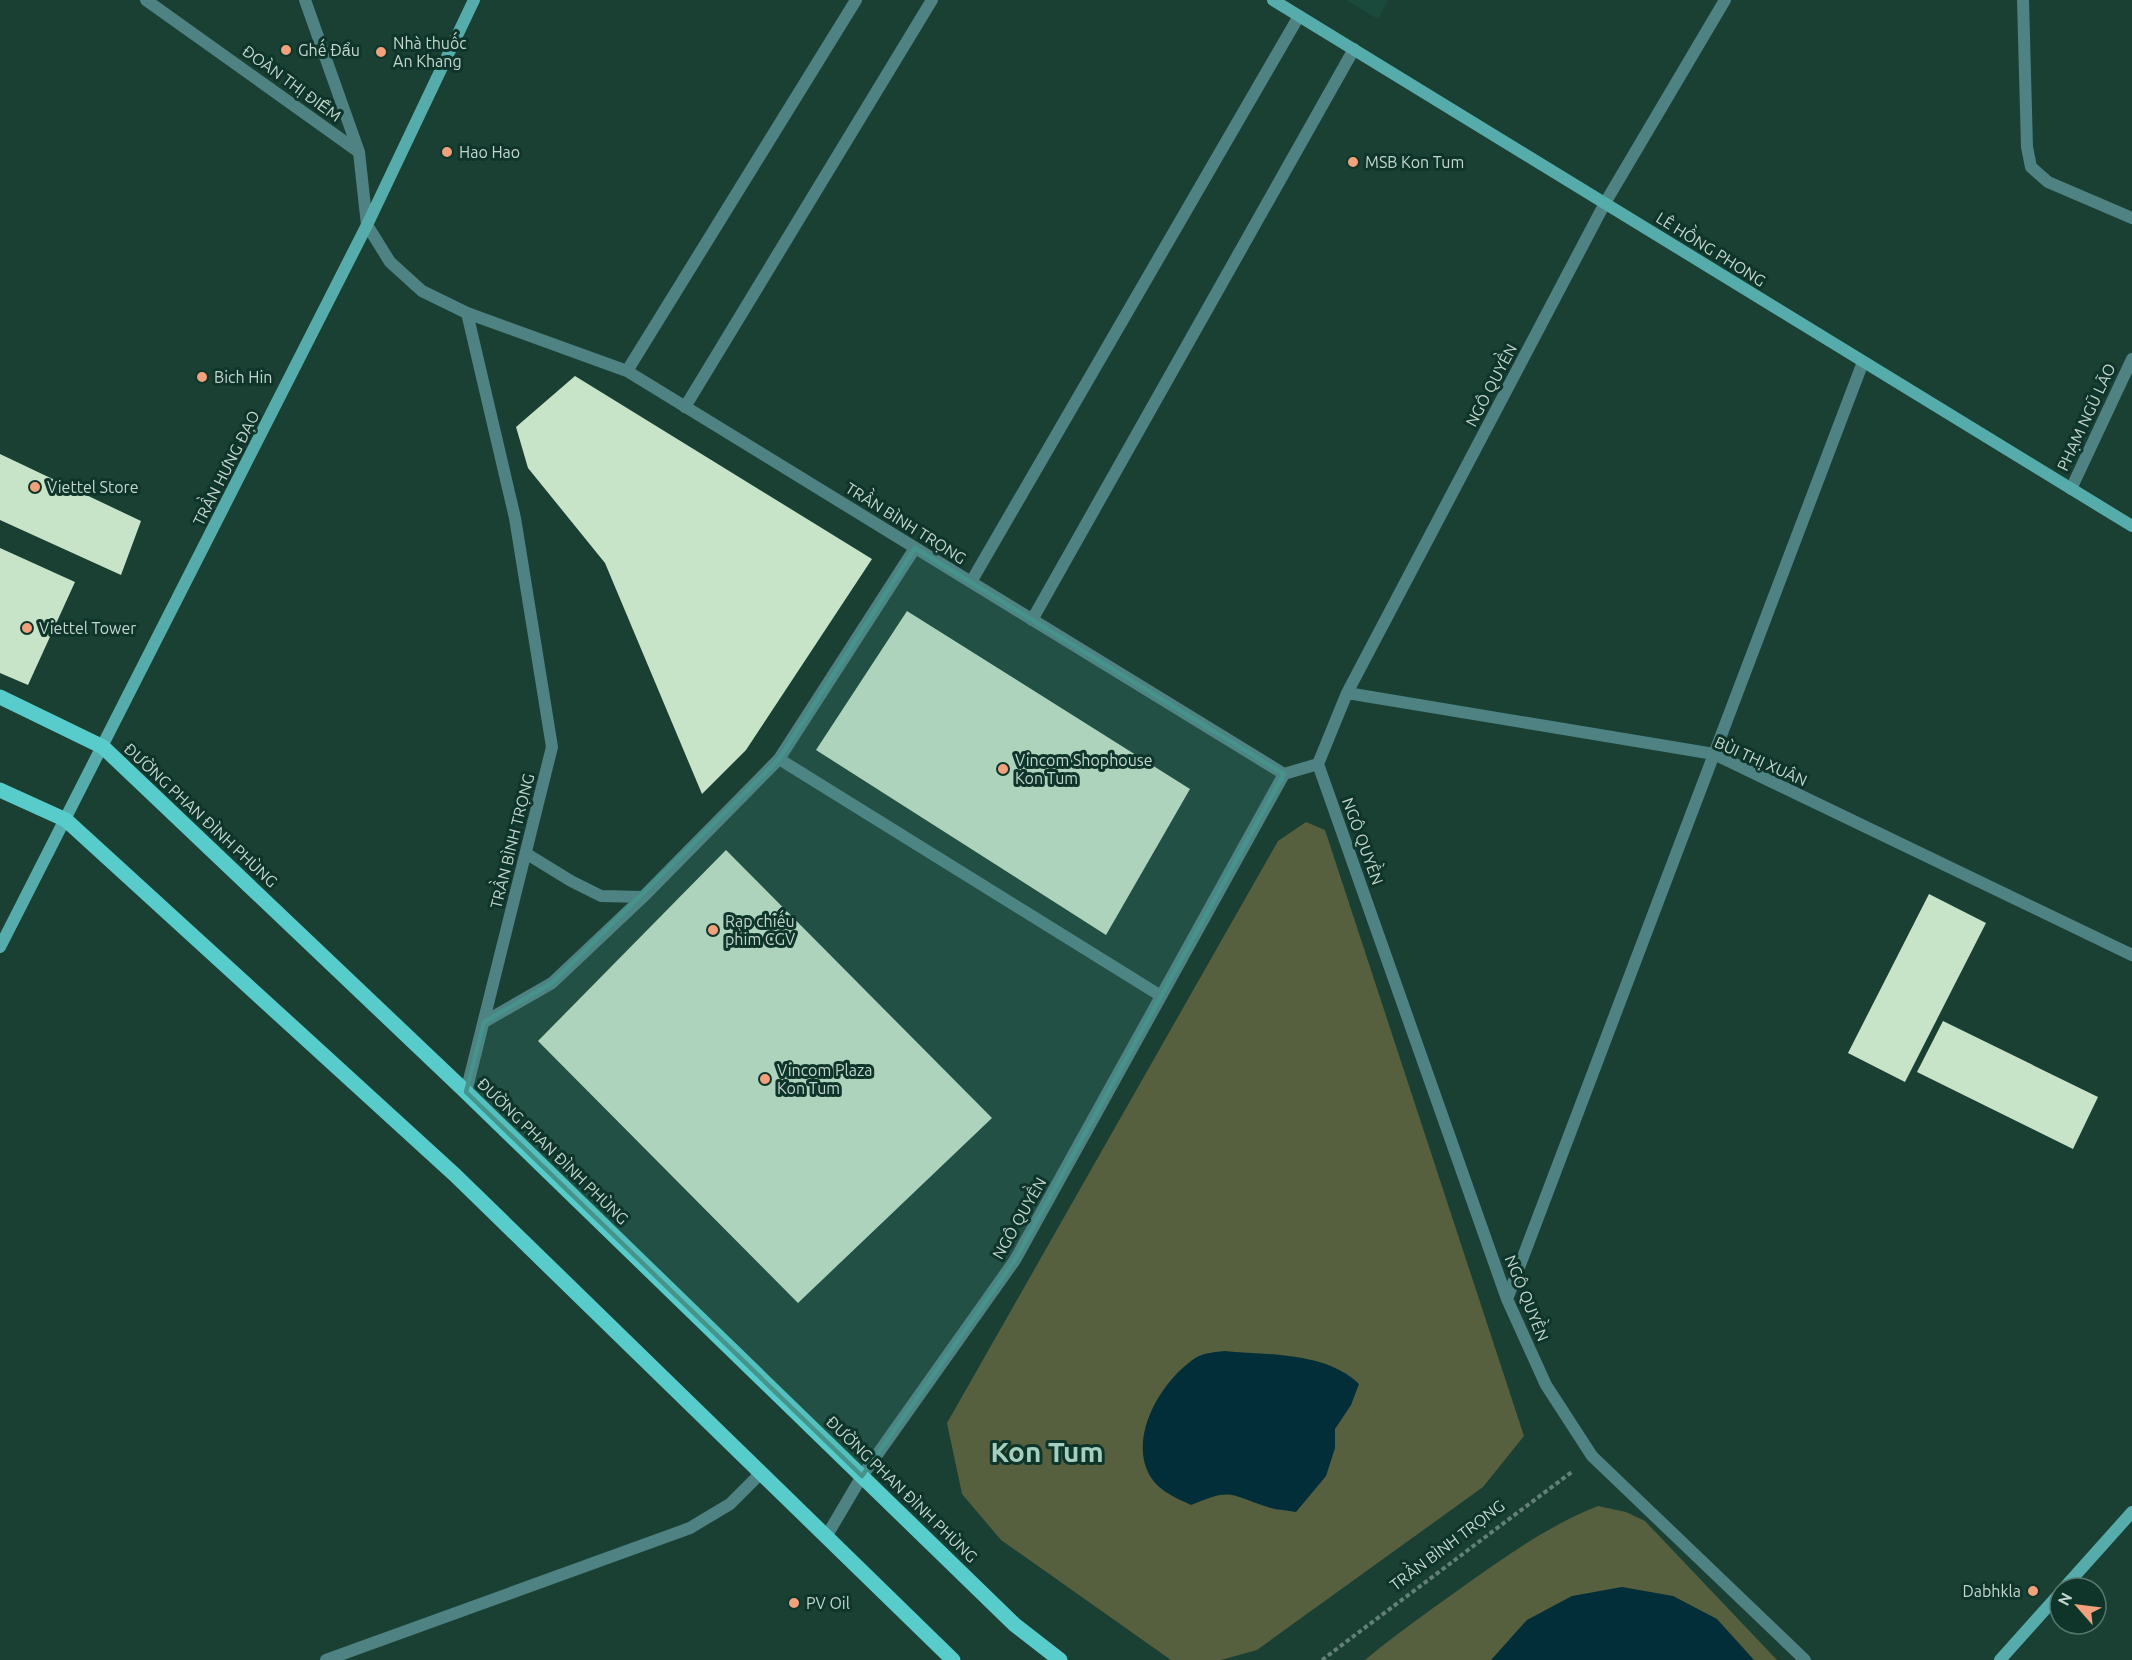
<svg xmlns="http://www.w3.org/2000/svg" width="2132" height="1660" viewBox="0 0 2132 1660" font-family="Ubuntu,sans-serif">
<rect width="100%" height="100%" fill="#1a4034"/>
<!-- built -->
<path fill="#194a3b" d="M1346,0H1388L1378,19Z"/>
<!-- green -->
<path fill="#565f3e" d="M1306,822L1325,830L1524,1436L1483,1487L1257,1650L1221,1660H1171L1001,1540L962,1494L947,1423L1278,841Z
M1598,1506L1626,1512L1645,1521L1777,1660H1365C1395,1635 1426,1613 1457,1591C1502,1559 1547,1526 1598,1506Z"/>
<!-- water -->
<path fill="#012e39" d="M1224,1351C1268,1355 1326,1352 1359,1384L1351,1405L1335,1429V1448L1326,1476L1296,1512C1287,1510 1276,1510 1268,1507C1229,1495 1233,1487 1191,1505C1176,1498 1159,1491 1150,1476C1127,1436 1163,1378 1197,1357C1204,1353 1216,1352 1224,1351Z
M1622,1587L1673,1596L1717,1619L1754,1660H1491L1527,1620L1572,1596Z"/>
<!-- building -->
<path fill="#c8e4c8" d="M575,376L872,559L746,750L702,794L605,563L528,468L516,427Z
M0,454L141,521L121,575L0,520Z
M0,548L75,582L28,685L0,673Z
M907,611L1190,789L1106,935L816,750Z
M726,850L992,1118L798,1303L538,1041Z
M1929,894L1986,923L1905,1082L1848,1053Z
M1943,1021L2098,1097L2073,1149L1917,1072Z"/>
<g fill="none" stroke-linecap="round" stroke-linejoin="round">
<!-- path -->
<path stroke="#628076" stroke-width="4" stroke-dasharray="4.5 3" stroke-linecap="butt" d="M1322,1660L1573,1471"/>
<!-- lane -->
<path stroke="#4f8282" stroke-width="12" d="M779,759L1161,996"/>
<!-- street -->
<path stroke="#4f8282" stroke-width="12" d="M146,0L359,152L367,225L390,262L422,291L467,313L627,371L1284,774L1318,764
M305,0L359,152
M1725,0L1605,203L1347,693L1318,764L1507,1299L1546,1385L1592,1456L1805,1660
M2023,0L2027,147L2031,167L2048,182L2132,218
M627,371L856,0
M685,407L932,0
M2071,489L2132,359
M971,582L1299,16
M1032,620L1354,49
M1347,693L1714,754L2132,955
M527,854L571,881L601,896L643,897
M484,1022L552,983L643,897L779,759L915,548
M466,1092L552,747L515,518L467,313
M1507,1299L1863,362
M826,1537L862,1476L1015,1260L1284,774
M326,1660L690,1528L730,1504L760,1474"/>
<!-- secondary -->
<path stroke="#56acab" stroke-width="12" d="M1273,0L2132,526
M0,947L367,225L474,0
M2064,1588L2132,1512
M2000,1660L2060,1593"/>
<!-- primary -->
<path stroke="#58cccb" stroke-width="15" d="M0,697L103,747L466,1092L1015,1625L1060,1660
M0,790L66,820L455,1175L953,1660"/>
</g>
<!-- marked area -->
<path fill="#45938b" fill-opacity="0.2" stroke="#45938b" stroke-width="4.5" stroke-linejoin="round" d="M915,548L1284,774L1015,1260L862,1476L466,1092L484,1022L552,983L779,759Z"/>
<!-- markers -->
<g fill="#f1a17c" stroke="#0f352a" stroke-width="2">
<circle cx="286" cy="50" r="6"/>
<circle cx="381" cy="52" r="6"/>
<circle cx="447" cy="152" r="6"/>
<circle cx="1353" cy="162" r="6"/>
<circle cx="202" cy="377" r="6"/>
<circle cx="35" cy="487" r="6"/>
<circle cx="27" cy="628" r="6"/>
<circle cx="1003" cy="769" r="6"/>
<circle cx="713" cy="930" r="6"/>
<circle cx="765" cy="1079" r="6"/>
<circle cx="2033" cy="1591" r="6"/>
<circle cx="794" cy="1603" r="6"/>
</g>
<g text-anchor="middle" stroke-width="6" stroke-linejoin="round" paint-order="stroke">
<!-- poi labels -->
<g font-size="16" fill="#c3d7cf" stroke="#0f352a" text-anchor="start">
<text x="393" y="49">Nhà thuốc<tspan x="393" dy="18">An Khang</tspan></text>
<text x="298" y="56">Ghế Đẩu</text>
<text x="459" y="158">Hao Hao</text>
<text x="1365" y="168">MSB Kon Tum</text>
<text x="214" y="383">Bich Hin</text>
<text x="47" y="493">Viettel Store</text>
<text x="39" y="634">Viettel Tower</text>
<text x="1015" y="766">Vincom Shophouse<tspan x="1015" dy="18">Kon Tum</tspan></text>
<text x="725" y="927">Rạp chiếu<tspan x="725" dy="18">phim CGV</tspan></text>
<text x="777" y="1076">Vincom Plaza<tspan x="777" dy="18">Kon Tum</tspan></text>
<text x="2021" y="1597" text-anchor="end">Dabhkla</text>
<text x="806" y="1609">PV Oil</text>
</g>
<!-- street labels -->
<g font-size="16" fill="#c3d7cf" stroke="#0f352a">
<text transform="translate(292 83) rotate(36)" y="6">ĐOÀN THỊ ĐIỂM</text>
<text transform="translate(1711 249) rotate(32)" y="6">LÊ HỒNG PHONG</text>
<text transform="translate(1491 385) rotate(-62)" y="6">NGÔ QUYỀN</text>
<text transform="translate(2086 417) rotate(-65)" y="6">PHẠM NGŨ LÃO</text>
<text transform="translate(226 468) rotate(-63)" y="6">TRẦN HƯNG ĐẠO</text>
<text transform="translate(906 523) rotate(32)" y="6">TRẦN BÌNH TRỌNG</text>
<text transform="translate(1761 761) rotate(24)" y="6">BÙI THỊ XUÂN</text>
<text transform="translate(201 815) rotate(43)" y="6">ĐƯỜNG PHAN ĐÌNH PHÙNG</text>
<text transform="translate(512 841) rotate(-76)" y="6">TRẦN BÌNH TRỌNG</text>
<text transform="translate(1363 841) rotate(70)" y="6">NGÔ QUYỀN</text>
<text transform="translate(553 1151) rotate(44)" y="6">ĐƯỜNG PHAN ĐÌNH PHÙNG</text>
<text transform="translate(1019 1218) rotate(-60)" y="6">NGÔ QUYỀN</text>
<text transform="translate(1527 1298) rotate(68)" y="6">NGÔ QUYỀN</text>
<text transform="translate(902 1489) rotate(44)" y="6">ĐƯỜNG PHAN ĐÌNH PHÙNG</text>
<text transform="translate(1447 1545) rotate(-37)" y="6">TRẦN BÌNH TRỌNG</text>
</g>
<!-- town labels -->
<g font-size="28" font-weight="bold" fill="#a6cfbf" stroke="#0f352a">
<text x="1047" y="1462">Kon Tum</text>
</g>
</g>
<!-- north arrow -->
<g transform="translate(2078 1606) rotate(298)"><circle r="28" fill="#0f352a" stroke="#57766c" stroke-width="1.5"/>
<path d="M0-4.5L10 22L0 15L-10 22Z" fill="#f1a17c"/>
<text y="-9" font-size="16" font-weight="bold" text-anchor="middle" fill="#c3d7cf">N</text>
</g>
</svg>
